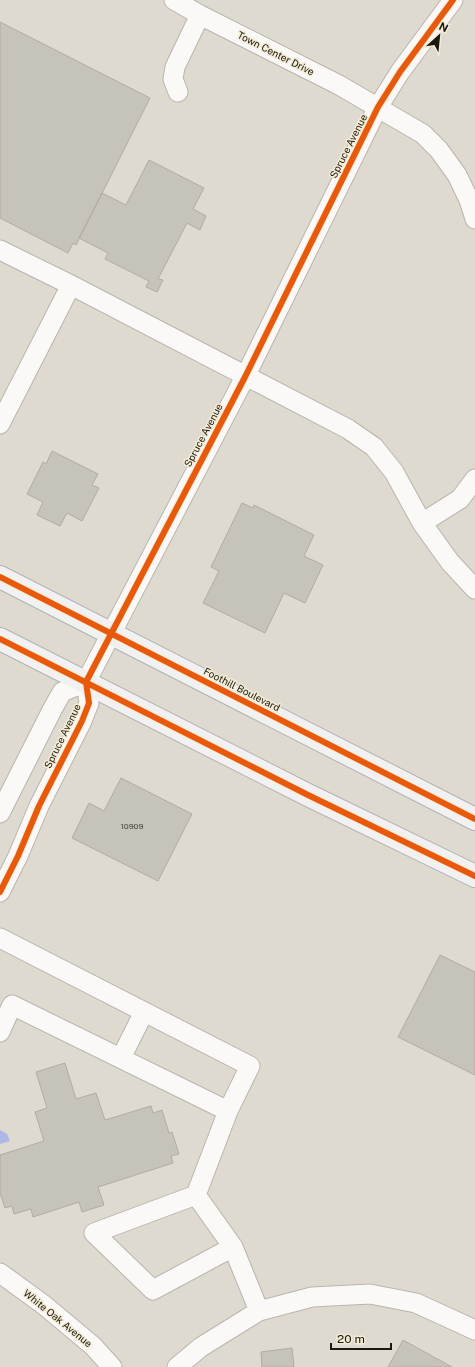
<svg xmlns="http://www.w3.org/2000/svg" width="475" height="1367" viewBox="0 0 475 1367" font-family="'Public Sans',sans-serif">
<rect width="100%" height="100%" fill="#dfdacf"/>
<!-- water -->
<path fill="#aeb7e8" d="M0,1130L7,1134L10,1141L0,1144Z"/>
<!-- building -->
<path fill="#c6c3b9" stroke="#b0aca4" d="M0,22L150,98L76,245L73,243L68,253L0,218Z
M149,160L204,188L193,209L206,216L200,230L187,223L158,279L163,280L157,292L146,287L149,281L105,259L108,253L79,238L102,193L126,205Z
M52,451L98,474L92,485L99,488L82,521L67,513L60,526L37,515L43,502L27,494L43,462L46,464Z
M242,503L253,508L254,505L314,535L304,556L323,565L305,603L284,593L265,633L203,603L219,571L211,567Z
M121,778L192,814L158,881L72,838L89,803L104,811Z
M440,955L475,972V1075L398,1037Z
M65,1063L76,1099L96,1093L105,1120L151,1106L153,1113L162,1110L169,1133L172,1132L179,1154L171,1156L173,1163L98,1187L104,1205L82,1212L79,1202L33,1217L31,1209L14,1214L12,1206L5,1208L0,1193V1155L44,1141L35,1112L47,1108L36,1072Z
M403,1340L452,1367H388Z
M292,1348L294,1367H262L261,1352Z"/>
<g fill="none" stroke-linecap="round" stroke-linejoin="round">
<defs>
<path id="minor" d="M174,0L200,15L339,85L423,134L439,150L457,175L469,200L475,219
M178,92L173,79L175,67L200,15
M0,250L71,285L348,429L374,447L394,472L422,523L450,562L475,589
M0,424L71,285
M422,523L460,499L475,479
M0,813L52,710L62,692L86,682
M0,892L18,856L39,806L82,721L89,703L86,682L245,377L378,107L400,72L453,0
M0,938L250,1066L228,1111L196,1195L233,1247L259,1311
M0,1032L12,1005L228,1111
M121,1058L144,1012
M196,1195L94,1233L153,1290L233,1247
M0,1273L44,1305L93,1346L112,1367
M177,1367L201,1347L259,1311L312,1297L370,1294L416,1303L475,1330"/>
<path id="major" d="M0,577L475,819
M0,639L308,795L475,876"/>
</defs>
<!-- minor casing -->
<use href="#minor" stroke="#b9b5ac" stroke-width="21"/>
<!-- major casing -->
<use href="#major" stroke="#b3b2b3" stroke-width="24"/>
<!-- minor -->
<use href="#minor" stroke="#faf9f8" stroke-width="19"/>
<!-- major -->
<use href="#major" stroke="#f1f1f2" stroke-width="22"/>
<defs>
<path id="cycleway" d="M0,577L475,819
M0,639L308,795L475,876
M0,892L18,856L39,806L82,721L89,703L86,682L245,377L378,107L400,72L453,0"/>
</defs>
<!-- cycleway casing -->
<use href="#cycleway" stroke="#f3ebd5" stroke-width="8"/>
<!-- cycleway -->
<use href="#cycleway" stroke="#e8590c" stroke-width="6"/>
</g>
<g text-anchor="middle" stroke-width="3" stroke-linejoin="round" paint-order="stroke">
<!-- number labels -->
<g font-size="8" fill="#47443b">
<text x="132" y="829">10909</text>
</g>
<!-- street labels -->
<g font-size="10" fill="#1b1810" stroke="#f3ebd5">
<text transform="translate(276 53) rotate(27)" y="4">Town Center Drive</text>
<text transform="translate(348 146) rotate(-63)" y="4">Spruce Avenue</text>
<text transform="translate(203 435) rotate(-62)" y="4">Spruce Avenue</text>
<text transform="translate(242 689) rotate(27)" y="4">Foothill Boulevard</text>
<text transform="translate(62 736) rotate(-64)" y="4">Spruce Avenue</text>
<text transform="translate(58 1318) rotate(39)" y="4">White Oak Avenue</text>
</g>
</g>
<!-- north arrow -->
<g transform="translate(439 36) rotate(27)" stroke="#f3ebd5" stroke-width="3" paint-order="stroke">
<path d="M0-3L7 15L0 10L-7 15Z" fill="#1b1810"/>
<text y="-6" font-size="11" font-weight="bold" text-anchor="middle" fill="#1b1810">N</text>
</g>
<!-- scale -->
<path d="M331 1343v6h60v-6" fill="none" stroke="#1b1810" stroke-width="2"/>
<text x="337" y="1343" font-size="12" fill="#1b1810" stroke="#f3ebd5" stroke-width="3" paint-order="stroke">20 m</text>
</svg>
